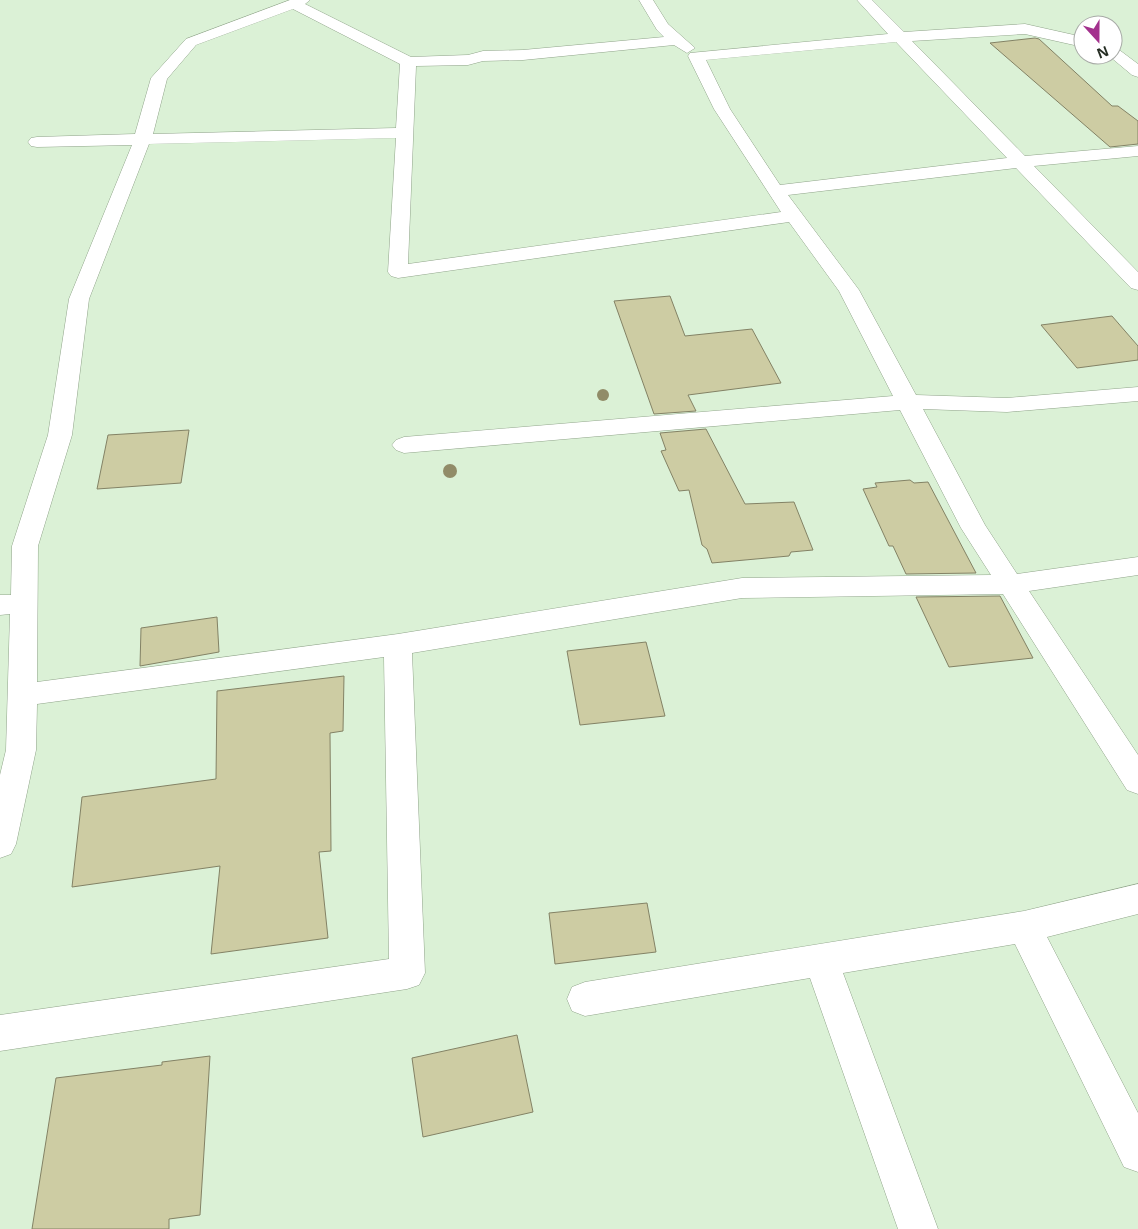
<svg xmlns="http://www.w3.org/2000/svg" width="1138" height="1229" viewBox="0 0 1138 1229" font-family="'Noto Sans',sans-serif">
<rect width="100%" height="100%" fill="#dbf1d6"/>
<!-- building -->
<path fill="#cdcca3" stroke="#838265" d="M1035,38L1039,39L1112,106H1118L1138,121V144L1110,147L990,43Z
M670,296L685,336L752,329L781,383L688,395L696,411L654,414L614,301Z
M1112,316L1138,346V360L1077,368L1041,325Z
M706,429L745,504L794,502L813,550L791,552L789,556L712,563L707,549L702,545L689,490L679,491L661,451L666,450L660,433Z
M189,430L181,483L97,489L108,435Z
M910,480L914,483L928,482L976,573L906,574L893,546H889L863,489L877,487L875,483Z
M1000,596L1033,658L949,667L916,597Z
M217,617L219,652L140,666L141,628Z
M646,642L665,716L580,725L567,651Z
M344,676L343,731L330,733L331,851L319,852L328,938L211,954L220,866L72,887L82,797L216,779L217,691Z
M647,903L656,952L555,964L549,913Z
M517,1035L533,1112L423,1137L412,1058Z
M210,1056L200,1215L169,1219V1229H32L56,1078L162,1065V1062Z"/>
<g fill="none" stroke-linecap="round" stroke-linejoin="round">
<defs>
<path id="minor" d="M290,0H310L305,4L411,57L468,55L483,51L523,50L664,37L657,30L639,0H653L668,24L695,48L687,53L674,45L523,60L483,61L468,65L416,66L408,264L781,212L714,109L688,56L690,53L888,34L857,0H872L904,32L1025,24L1083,37V47L1025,34L912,41L1025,156L1138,146V156L1034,166L1138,272V290L1131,288L1016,168L788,195L859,290L916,395L1007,398L1138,387V401L1007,412L923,409L985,525L1017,574L1138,557V575L1029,591L1138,755V794L1127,790L1003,594L742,598L412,653L425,973L419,985L407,989L0,1051V1015L389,959L384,657L37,704L36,750L16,844L11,854L0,858V775L6,750L10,614L0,615V595H11L12,546L48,435L69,299L132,145L37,147L31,146L28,142L31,138L37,137L135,134L151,78L186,39ZM293,9L400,64L396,128L153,134L167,79L196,45ZM896,42L1007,158L780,185L730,109L706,60ZM396,138L388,272L391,276L398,278L789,222L839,291L893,396L404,437L396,440L392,445L396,450L404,453L900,410L961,528L991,575L742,578L398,634L37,682L38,546L72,435L89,299L149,144Z
M1113,47L1118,49L1138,64V77L1132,75L1108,55H1113Z
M1138,884V914L1047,937L1138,1113V1172L1124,1167L1015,944L843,973L938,1229H898L810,978L585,1016L572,1011L567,999L572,987L585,982L1024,911Z"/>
</defs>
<!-- minor casing -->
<use href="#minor" stroke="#90a48a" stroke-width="1"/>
<!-- minor -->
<use href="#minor" fill="#fff" fill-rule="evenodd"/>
</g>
<!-- trees -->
<g fill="#918c68">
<circle cx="603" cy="395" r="6"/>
<circle cx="450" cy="471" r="7"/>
</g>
<!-- north arrow -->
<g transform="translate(1098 40) rotate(159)"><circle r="24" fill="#ffffff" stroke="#a8aba7"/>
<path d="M0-4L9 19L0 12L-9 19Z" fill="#a3318d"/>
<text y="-8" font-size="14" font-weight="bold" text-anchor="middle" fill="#262e24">N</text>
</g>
</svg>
